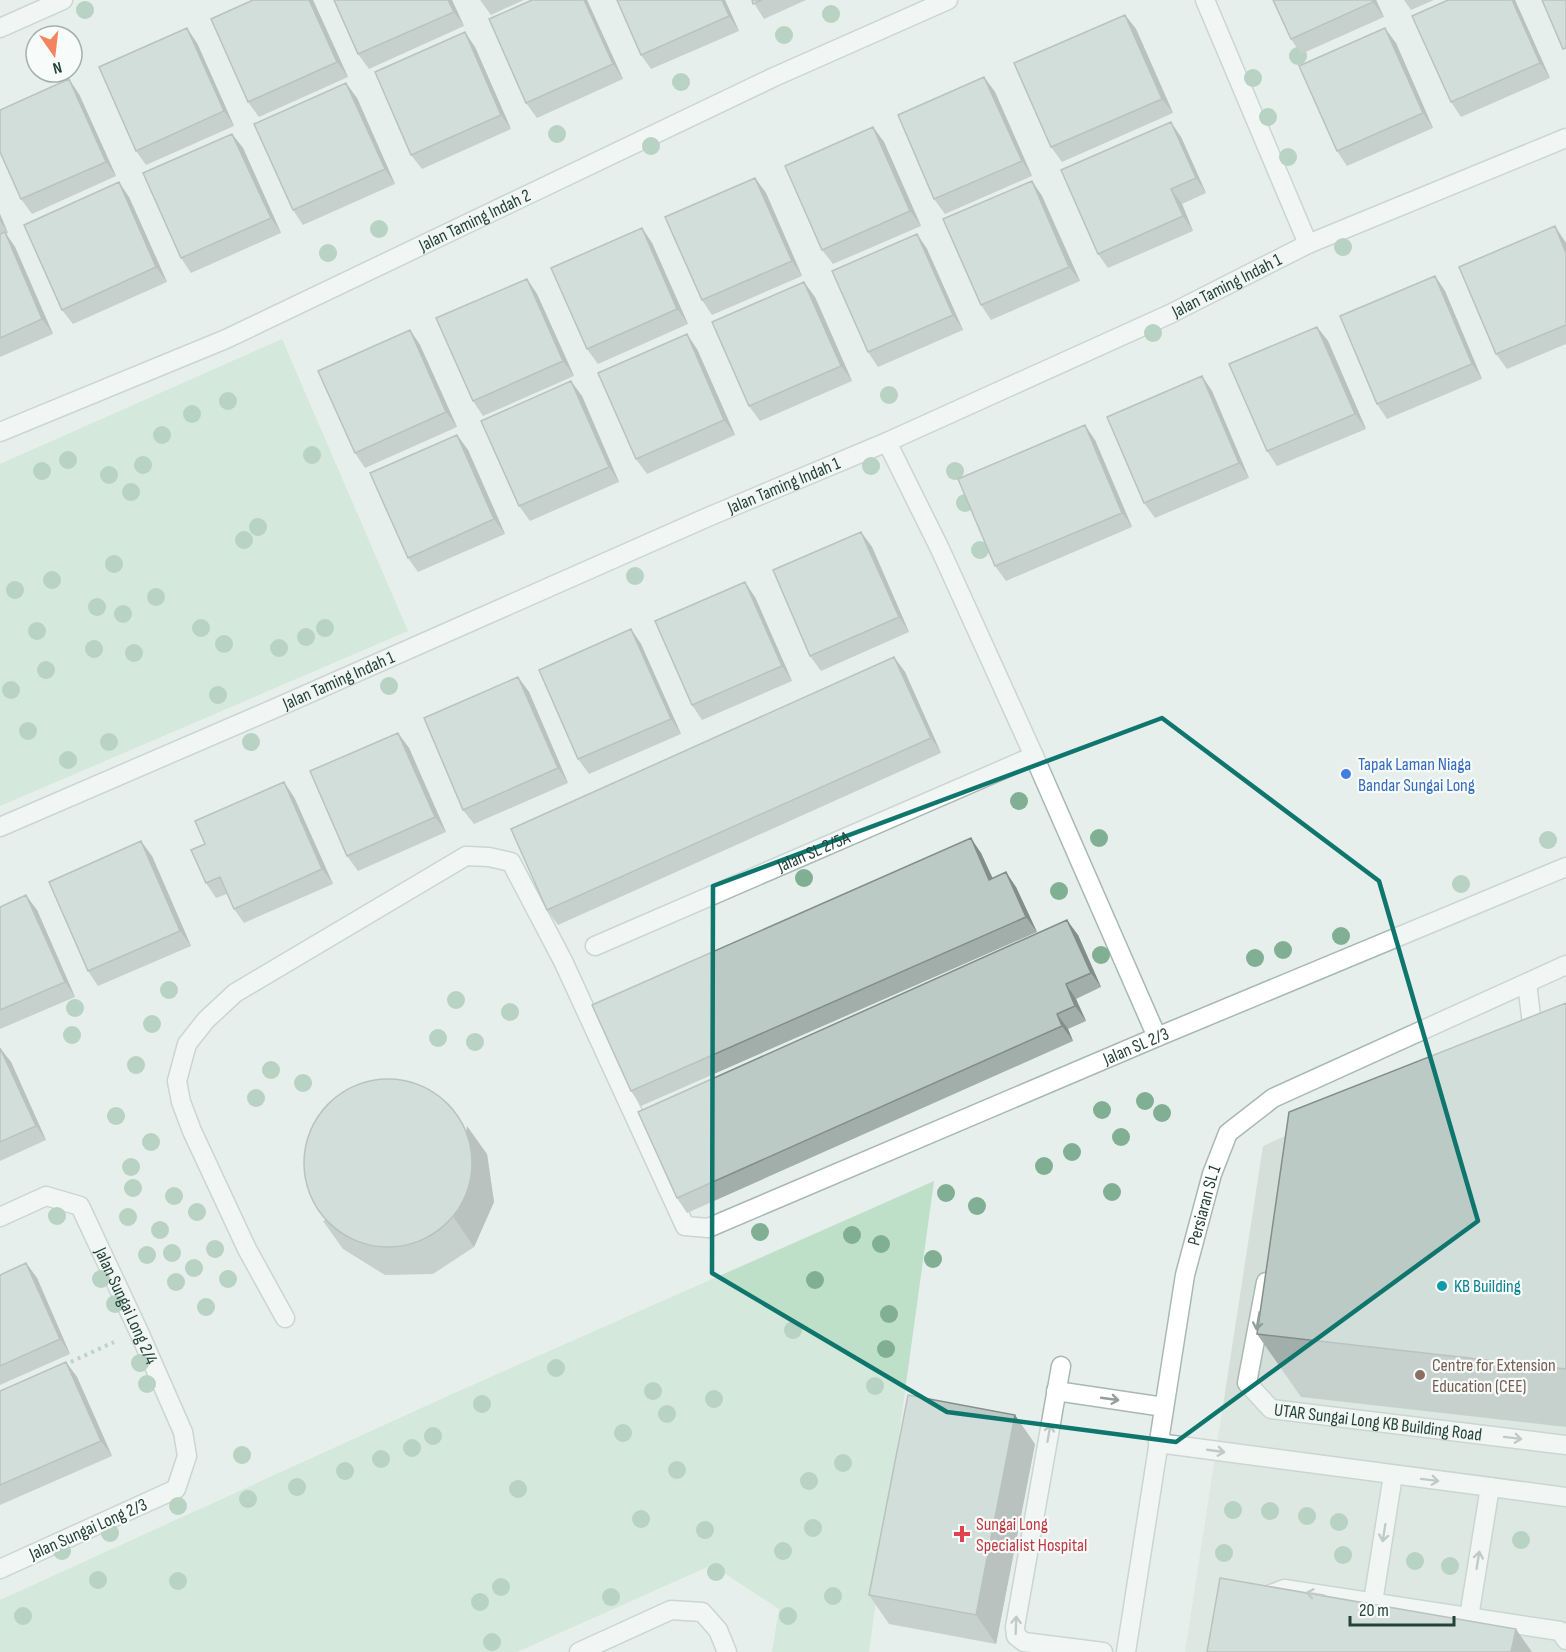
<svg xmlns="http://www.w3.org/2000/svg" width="1566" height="1652" viewBox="0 0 1566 1652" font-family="'Sofia Sans Condensed',sans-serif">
<rect width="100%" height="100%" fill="#e6efeb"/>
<!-- built -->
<path fill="#d4dfda" d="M1566,1010V1652H1185L1263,1146Z"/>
<!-- green -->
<path fill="#bfe0c8" d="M282,339L408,631L0,806V464Z
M934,1181L869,1652H772L779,1609L712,1565L517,1652H0V1600L459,1391Z"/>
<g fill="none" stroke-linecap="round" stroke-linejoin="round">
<defs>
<g id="service">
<path d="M1527,983L1534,1041"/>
<path id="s1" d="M1266,1282L1247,1383L1271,1409L1566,1445"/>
<path d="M285,1318L247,1249L192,1131L181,1102L177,1081L187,1044L206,1020L235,993L466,856L489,857L511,862L563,961L685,1226L708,1228"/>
<path d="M1061,1366L1015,1627L1016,1636L1024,1642L1103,1652"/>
<path d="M1056,1391L1164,1407"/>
<path d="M1269,1595L1284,1589L1560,1631L1566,1640"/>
<path d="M1373,1602L1393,1475"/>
<path d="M1469,1617L1490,1487"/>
</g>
<g id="minor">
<path d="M1205,0L1308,244"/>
<path d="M0,28L63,0"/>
<path id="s2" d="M0,432L226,339L774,77L948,0"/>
<path d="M887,442L940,549L1034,756L1157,1037"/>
<path id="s3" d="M0,827L278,707L708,517L887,442L1170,314L1308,244L1566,138"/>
<path id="s4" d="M595,946L1034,756"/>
<path id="s5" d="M0,1217L46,1196L80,1206L139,1332L183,1432L187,1456L176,1489L0,1569"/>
<path id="s6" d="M708,1228L1157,1037L1566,867"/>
<path d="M1158,1443L1566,1497"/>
<path d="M579,1652L671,1610L702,1612L718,1630L727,1652"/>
<path id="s7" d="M1126,1652L1185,1275L1212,1174L1228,1133L1273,1098L1566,965"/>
</g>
</defs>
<!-- service casing -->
<use href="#service" stroke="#a8b8b2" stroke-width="21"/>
<!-- minor casing -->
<use href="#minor" stroke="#a8b8b2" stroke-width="21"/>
<!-- path -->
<path stroke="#86b3a5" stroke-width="4" stroke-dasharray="3 4.5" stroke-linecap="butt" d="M64,1365L114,1342"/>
<!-- service -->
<use href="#service" stroke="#fff" stroke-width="18"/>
<!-- minor -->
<use href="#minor" stroke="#fff" stroke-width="18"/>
</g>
<!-- trees -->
<g fill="#80af93">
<circle cx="85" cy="10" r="9"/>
<circle cx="831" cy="14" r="9"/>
<circle cx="784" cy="35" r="9"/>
<circle cx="1298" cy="56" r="9"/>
<circle cx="1253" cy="78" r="9"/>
<circle cx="681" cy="82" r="9"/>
<circle cx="1268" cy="117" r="9"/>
<circle cx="557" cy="134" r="9"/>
<circle cx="651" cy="146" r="9"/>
<circle cx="1288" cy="157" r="9"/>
<circle cx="379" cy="229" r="9"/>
<circle cx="1343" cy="247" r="9"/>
<circle cx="328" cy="253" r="9"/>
<circle cx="1153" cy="333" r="9"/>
<circle cx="889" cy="395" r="9"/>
<circle cx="228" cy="401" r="9"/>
<circle cx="192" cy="414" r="9"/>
<circle cx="162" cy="435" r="9"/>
<circle cx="312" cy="455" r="9"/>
<circle cx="68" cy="460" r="9"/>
<circle cx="143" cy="465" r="9"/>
<circle cx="871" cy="466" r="9"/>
<circle cx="42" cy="471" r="9"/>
<circle cx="955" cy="471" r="9"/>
<circle cx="109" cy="475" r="9"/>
<circle cx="131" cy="492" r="9"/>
<circle cx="965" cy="503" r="9"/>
<circle cx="258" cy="527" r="9"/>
<circle cx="244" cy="540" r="9"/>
<circle cx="980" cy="550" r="9"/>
<circle cx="114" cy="564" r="9"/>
<circle cx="635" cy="576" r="9"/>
<circle cx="52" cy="580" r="9"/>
<circle cx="15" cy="590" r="9"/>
<circle cx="156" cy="597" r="9"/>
<circle cx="97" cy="607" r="9"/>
<circle cx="123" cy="614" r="9"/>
<circle cx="201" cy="628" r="9"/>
<circle cx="325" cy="628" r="9"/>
<circle cx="37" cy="631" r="9"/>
<circle cx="306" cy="637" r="9"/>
<circle cx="224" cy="644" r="9"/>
<circle cx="279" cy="648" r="9"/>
<circle cx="94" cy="649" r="9"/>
<circle cx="134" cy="653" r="9"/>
<circle cx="46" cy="670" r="9"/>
<circle cx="389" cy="686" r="9"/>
<circle cx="11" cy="690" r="9"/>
<circle cx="218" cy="695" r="9"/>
<circle cx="28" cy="731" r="9"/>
<circle cx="109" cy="742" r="9"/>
<circle cx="251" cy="742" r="9"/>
<circle cx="68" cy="760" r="9"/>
<circle cx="1019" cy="801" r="9"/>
<circle cx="1099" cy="838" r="9"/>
<circle cx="1548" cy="840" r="9"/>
<circle cx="804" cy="878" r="9"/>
<circle cx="1461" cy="884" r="9"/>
<circle cx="1059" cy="891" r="9"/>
<circle cx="1341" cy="936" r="9"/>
<circle cx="1283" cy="950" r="9"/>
<circle cx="1101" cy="955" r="9"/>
<circle cx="1255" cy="958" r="9"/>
<circle cx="169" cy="990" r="9"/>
<circle cx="456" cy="1000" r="9"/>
<circle cx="75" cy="1008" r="9"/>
<circle cx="510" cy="1012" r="9"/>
<circle cx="152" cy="1024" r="9"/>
<circle cx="72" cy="1035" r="9"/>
<circle cx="438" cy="1038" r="9"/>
<circle cx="475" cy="1042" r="9"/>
<circle cx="136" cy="1065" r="9"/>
<circle cx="271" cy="1070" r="9"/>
<circle cx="303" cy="1083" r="9"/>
<circle cx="256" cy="1098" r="9"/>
<circle cx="1145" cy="1101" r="9"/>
<circle cx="1102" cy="1110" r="9"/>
<circle cx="1162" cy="1113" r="9"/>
<circle cx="116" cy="1116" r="9"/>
<circle cx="1121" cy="1137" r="9"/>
<circle cx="151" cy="1142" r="9"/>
<circle cx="1072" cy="1152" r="9"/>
<circle cx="1044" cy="1166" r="9"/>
<circle cx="131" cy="1167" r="9"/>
<circle cx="133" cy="1188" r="9"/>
<circle cx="1112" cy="1192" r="9"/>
<circle cx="946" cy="1193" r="9"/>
<circle cx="174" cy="1196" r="9"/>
<circle cx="977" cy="1206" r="9"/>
<circle cx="197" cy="1212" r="9"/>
<circle cx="57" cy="1216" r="9"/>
<circle cx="128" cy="1217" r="9"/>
<circle cx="160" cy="1230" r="9"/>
<circle cx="760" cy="1232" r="9"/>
<circle cx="852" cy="1235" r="9"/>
<circle cx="881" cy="1244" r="9"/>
<circle cx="215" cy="1249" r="9"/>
<circle cx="172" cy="1253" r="9"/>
<circle cx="147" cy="1255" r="9"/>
<circle cx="933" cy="1259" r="9"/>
<circle cx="194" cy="1268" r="9"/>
<circle cx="101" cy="1279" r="9"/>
<circle cx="228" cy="1279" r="9"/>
<circle cx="815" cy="1280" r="9"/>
<circle cx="176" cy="1282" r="9"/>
<circle cx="115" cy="1304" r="9"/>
<circle cx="206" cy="1307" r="9"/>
<circle cx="889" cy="1314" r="9"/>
<circle cx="793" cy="1330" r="9"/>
<circle cx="886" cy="1349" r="9"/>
<circle cx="140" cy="1363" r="9"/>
<circle cx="556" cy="1368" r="9"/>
<circle cx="147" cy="1384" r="9"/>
<circle cx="875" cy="1386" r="9"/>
<circle cx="653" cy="1391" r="9"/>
<circle cx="714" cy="1399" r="9"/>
<circle cx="482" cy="1404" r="9"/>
<circle cx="667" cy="1414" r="9"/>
<circle cx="623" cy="1433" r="9"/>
<circle cx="433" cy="1436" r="9"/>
<circle cx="412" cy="1448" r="9"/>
<circle cx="242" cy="1455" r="9"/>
<circle cx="381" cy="1459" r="9"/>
<circle cx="843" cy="1463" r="9"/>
<circle cx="677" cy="1470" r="9"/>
<circle cx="345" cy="1471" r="9"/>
<circle cx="809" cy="1481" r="9"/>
<circle cx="297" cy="1487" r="9"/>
<circle cx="518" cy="1489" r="9"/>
<circle cx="248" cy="1499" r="9"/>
<circle cx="178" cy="1506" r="9"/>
<circle cx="1233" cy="1510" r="9"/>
<circle cx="1270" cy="1511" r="9"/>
<circle cx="1307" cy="1516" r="9"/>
<circle cx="641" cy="1519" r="9"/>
<circle cx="1339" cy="1522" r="9"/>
<circle cx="813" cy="1528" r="9"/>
<circle cx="705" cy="1530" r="9"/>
<circle cx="110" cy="1533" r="9"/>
<circle cx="1521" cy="1540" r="9"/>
<circle cx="62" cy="1551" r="9"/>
<circle cx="783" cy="1551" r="9"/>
<circle cx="1224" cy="1553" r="9"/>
<circle cx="1343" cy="1555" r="9"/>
<circle cx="1415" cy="1561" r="9"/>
<circle cx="1450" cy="1566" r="9"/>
<circle cx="716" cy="1572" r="9"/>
<circle cx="98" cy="1580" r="9"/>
<circle cx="178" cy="1581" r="9"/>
<circle cx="501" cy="1587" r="9"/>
<circle cx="833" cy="1596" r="9"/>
<circle cx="611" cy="1597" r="9"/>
<circle cx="480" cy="1602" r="9"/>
<circle cx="23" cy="1616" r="9"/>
<circle cx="788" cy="1616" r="9"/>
<circle cx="492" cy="1642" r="9"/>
</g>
<!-- wall -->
<path fill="#a1aea9" d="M253,0H313L348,77L259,117L248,102Z
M334,0H452L464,26L369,69L358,54Z
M480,0H524L491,15Z
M587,0L623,79L537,118L526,103Z
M617,0H725L739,31L651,69L641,55Z
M752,0H806L764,19Z
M1273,0H1376L1384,17L1301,54L1291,39Z
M1404,0H1434L1411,10Z
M1515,0L1550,78L1461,117L1451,102Z
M1125,15L1136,29L1173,113L1062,162L1051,147Z
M197,43L234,126L146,165L136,151Z
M1396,43L1433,128L1347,166L1337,151Z
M475,47L511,129L422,169L411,155Z
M984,77L995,92L1032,176L945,214L934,199Z
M79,94L116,176L32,214L21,199Z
M357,98L395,184L303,225L293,210Z
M873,127L884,142L921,226L833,264L822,250Z
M232,134L243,148L281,233L191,273L181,258Z
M1181,137L1206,193L1182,204L1193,231L1108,268L1098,254Z
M755,178L766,193L802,276L712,315L702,300Z
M1032,181L1042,196L1080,281L991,320L981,305Z
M129,197L167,282L73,324L62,310Z
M0,214L8,233L6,234L15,247L53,334L0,357Z
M642,228L652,243L688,324L598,364L587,349Z
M917,234L927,249L963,330L878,367L868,352Z
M1565,241L1566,243V344L1507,369L1496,354Z
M1435,276L1445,291L1482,379L1387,419L1377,404Z
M527,279L537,294L574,376L483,416L473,401Z
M815,297L852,381L760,421L749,406Z
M1317,327L1328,341L1366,429L1277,466L1267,451Z
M410,330L420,345L457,427L365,468L355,453Z
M697,349L735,435L647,474L636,459Z
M1202,376L1212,391L1249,478L1155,518L1144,503Z
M582,396L619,482L530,521L519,506Z
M457,435L468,450L505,534L418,572L408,558Z
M1095,440L1132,527L1006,581L995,566Z
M861,532L872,547L909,632L821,671L810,656Z
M755,597L792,681L702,720L692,705Z
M631,629L641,644L681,734L589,774L578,759Z
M894,657L905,672L941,753L558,925L547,910Z
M518,677L529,692L568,783L474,824L463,810Z
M398,733L409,748L446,832L358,871L347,856Z
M294,797L333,884L244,923L234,909L227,894L216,898L206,883L205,844Z
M981,853L992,878L1016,887L1037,932L641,1106L631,1091Z
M152,856L191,946L98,986L88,971Z
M0,907L37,910L75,997L0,1029Z
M1078,935L1101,987L1076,999L1086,1021L1068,1029L1073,1041L687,1213L677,1198Z
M1566,1003V1427L1301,1397L1257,1334Z
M0,1048L11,1062L46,1140L0,1161Z
M487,1154L494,1202L474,1247L433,1274L385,1275L343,1249L323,1221Z
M26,1263L37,1278L70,1354L0,1385V1275Z
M66,1362L77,1377L112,1456L0,1505V1391Z
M1035,1444L996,1644L889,1624L869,1595Z"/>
<!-- shaded-wall -->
<path fill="#838d89" d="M309,0H313L348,77L337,62Z
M448,0H452L464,26L454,12Z
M584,0H587L623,79L613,64Z
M722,0H725L739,31L729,16Z
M1372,0H1376L1384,17L1373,2Z
M1512,0H1515L1550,78L1540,63Z
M1125,15L1136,29L1173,113L1162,99Z
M187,28L197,43L234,126L224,111Z
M1385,28L1396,43L1433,128L1423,113Z
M465,32L475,47L511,129L501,115Z
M984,77L995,92L1032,176L1022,161Z
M69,79L79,94L116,176L106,162Z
M346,83L357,98L395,184L385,169Z
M1171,122L1181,137L1206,193L1196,178Z
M873,127L884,142L921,226L910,211Z
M232,134L243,148L281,233L271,218Z
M755,178L766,193L802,276L792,261Z
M1032,181L1042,196L1080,281L1069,267Z
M119,182L129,197L167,282L156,267Z
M1171,189L1182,204L1193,231L1183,216Z
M0,214L8,233L0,221Z
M1555,226L1566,243V253Z
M642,228L652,243L688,324L677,309Z
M5,232L15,247L53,334L42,319Z
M917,234L927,249L963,330L953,315Z
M1435,276L1445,291L1482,379L1472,364Z
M527,279L537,294L574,376L563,361Z
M804,282L815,297L852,381L841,366Z
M1317,327L1328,341L1366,429L1355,414Z
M410,330L420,345L457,427L446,412Z
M687,334L697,349L735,435L724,420Z
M1202,376L1212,391L1249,478L1239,463Z
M571,381L582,396L619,482L609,467Z
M1085,425L1095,440L1132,527L1122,513Z
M457,435L468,450L505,534L494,519Z
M861,532L872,547L909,632L899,617Z
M745,582L755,597L792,681L782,666Z
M631,629L641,644L681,734L671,719Z
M894,657L905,672L941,753L931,738Z
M518,677L529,692L568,783L558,768Z
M398,733L409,748L446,832L435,817Z
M284,782L294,797L333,884L322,869Z
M971,838L981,853L1000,894L989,880Z
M141,841L152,856L191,946L180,931Z
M1006,872L1016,887L1037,932L1026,917Z
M26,895L37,910L75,997L65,982Z
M1067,920L1078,935L1101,987L1091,973Z
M1066,984L1076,999L1086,1021L1075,1006Z
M1057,1014L1068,1029L1073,1041L1062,1026Z
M0,1048L11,1062L46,1140L36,1126Z
M467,1126L487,1154L494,1202L474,1247L454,1218Z
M26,1263L37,1278L70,1354L60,1339Z
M66,1362L77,1377L112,1456L101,1441Z
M1015,1415L1035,1444L996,1644L976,1615Z
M1516,1629L1532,1652H1511Z"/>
<!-- building -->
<path fill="#bbcac4" stroke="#838d89" stroke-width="1.5" d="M253,0H309L337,62L248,102L211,19Z
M334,0H448L454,12L358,54Z
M532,0H584L613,64L526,103L489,19Z
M617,0H722L729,16L641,55Z
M752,0H762L753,4Z
M1273,0H1372L1373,2L1291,39Z
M1448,0H1512L1540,63L1451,102L1412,16Z
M1542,0H1566V48L1563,49Z
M1125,15L1162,99L1051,147L1014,63Z
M187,28L224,111L136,151L99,67Z
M1385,28L1423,113L1337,151L1299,66Z
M465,32L501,115L411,155L375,72Z
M984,77L1022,161L934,199L898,115Z
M69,79L106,162L21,199L0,152V110Z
M346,83L385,169L293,210L254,124Z
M1171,122L1196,178L1171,189L1183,216L1098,254L1061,170Z
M873,127L910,211L822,250L785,166Z
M232,134L271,218L181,258L143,173Z
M755,178L792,261L702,300L665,217Z
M1032,181L1069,267L981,305L943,219Z
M119,182L156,267L62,310L24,225Z
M1555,226L1566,253V325L1496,354L1459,267Z
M642,228L677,309L587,349L551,268Z
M5,232L42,319L0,338V234Z
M917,234L953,315L868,352L832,271Z
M1435,276L1472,364L1377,404L1340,316Z
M527,279L563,361L473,401L436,318Z
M804,282L841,366L749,406L712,322Z
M1317,327L1355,414L1267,451L1229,364Z
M410,330L446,412L355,453L318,371Z
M687,334L724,420L636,459L598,373Z
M1202,376L1239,463L1144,503L1107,417Z
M571,381L609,467L519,506L481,421Z
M1085,425L1122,513L995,566L958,479Z
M457,435L494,519L408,558L370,473Z
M861,532L899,617L810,656L773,570Z
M745,582L782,666L692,705L655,621Z
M631,629L671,719L578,759L539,670Z
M894,657L931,738L547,910L511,829Z
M518,677L558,768L463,810L424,718Z
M398,733L435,817L347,856L310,771Z
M284,782L322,869L234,909L220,877L206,883L191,850L205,844L195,821Z
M971,838L989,880L1006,872L1026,917L631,1091L592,1005Z
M141,841L180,931L88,971L49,882Z
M26,895L65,982L0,1010V907Z
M1067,920L1091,973L1066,984L1075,1006L1057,1014L1062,1026L677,1198L638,1112Z
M1566,1003V1369L1257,1334L1289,1112Z
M0,1048L36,1126L0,1142Z
M304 1163a84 84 0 1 1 168 0a84 84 0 1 1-168 0Z
M26,1263L60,1339L0,1366V1275Z
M66,1362L101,1441L0,1485V1391Z
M908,1395L1015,1415L976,1615L869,1595Z
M1220,1578L1516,1629L1511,1652H1207Z"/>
<!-- one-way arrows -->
<defs><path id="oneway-shaft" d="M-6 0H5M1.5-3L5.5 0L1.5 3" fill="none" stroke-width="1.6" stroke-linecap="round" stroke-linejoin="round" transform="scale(1.5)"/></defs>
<g stroke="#92a09c">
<use href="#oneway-shaft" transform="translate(1258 1321) rotate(100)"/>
<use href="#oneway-shaft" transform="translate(1110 1399) rotate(8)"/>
<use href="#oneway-shaft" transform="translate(1049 1433) rotate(-80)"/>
<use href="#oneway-shaft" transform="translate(1513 1438) rotate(7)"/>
<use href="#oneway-shaft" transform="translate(1216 1451) rotate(8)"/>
<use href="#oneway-shaft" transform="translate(1430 1480) rotate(7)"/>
<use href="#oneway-shaft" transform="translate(1384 1533) rotate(99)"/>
<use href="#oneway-shaft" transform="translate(1478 1560) rotate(-81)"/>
<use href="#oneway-shaft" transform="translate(1315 1594) rotate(-171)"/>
<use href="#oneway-shaft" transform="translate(1016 1625) rotate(-88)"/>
</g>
<!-- marked area -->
<path d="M0 0H1566V1652H0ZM1162,718L1379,881L1478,1221L1176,1442L947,1412L712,1273L713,886Z" fill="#e6efeb" fill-opacity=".55" fill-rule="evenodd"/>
<path fill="none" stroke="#0f766e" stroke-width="4.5" stroke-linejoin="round" d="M1162,718L1379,881L1478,1221L1176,1442L947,1412L712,1273L713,886Z"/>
<!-- markers -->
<circle fill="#3f7fe0" stroke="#f7fbf9" stroke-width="2" cx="1346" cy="774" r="6"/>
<circle fill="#0f9aa8" stroke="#f7fbf9" stroke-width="2" cx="1442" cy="1286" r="6"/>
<circle fill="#8d6e63" stroke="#f7fbf9" stroke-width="2" cx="1420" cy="1375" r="6"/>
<path fill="#e0444e" stroke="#f7fbf9" stroke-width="2" d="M959 1525h6v6h6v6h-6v6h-6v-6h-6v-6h6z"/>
<g text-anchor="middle" stroke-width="4.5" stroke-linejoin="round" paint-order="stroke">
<!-- street labels -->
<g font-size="18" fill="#24423a" stroke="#f7fbf9">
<text dy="6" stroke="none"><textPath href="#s2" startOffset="520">Jalan Taming Indah 2</textPath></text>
<text dy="6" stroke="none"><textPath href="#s3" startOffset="1341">Jalan Taming Indah 1</textPath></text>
<text dy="6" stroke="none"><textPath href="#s3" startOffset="855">Jalan Taming Indah 1</textPath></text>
<text dy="6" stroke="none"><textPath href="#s3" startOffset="369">Jalan Taming Indah 1</textPath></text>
<text dy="6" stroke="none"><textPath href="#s4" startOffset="238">Jalan SL 2/5A</textPath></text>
<text dy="6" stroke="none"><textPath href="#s6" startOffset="465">Jalan SL 2/3</textPath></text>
<text dy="6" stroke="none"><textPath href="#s7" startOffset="454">Persiaran SL 1</textPath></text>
<text dy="6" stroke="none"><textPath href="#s5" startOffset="196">Jalan Sungai Long 2/4</textPath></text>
<text dy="6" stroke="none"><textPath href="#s1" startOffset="246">UTAR Sungai Long KB Building Road</textPath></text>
<text transform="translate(88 1529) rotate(-24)" y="6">Jalan Sungai Long 2/3</text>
</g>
<!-- shop labels -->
<g font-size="18" fill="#366cbe" stroke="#f7fbf9" text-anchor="start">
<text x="1358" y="770">Tapak Laman Niaga<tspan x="1358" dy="21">Bandar Sungai Long</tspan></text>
</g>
<!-- culture labels -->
<g font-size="18" fill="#0d838f" stroke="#f7fbf9" text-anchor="start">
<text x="1454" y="1292">KB Building</text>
</g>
<!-- education labels -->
<g font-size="18" fill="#785e54" stroke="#f7fbf9" text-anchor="start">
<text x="1432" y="1371">Centre for Extension<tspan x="1432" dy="21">Education (CEE)</tspan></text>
</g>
<!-- health labels -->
<g font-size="18" fill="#be3a42" stroke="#f7fbf9" text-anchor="start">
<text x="976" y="1530">Sungai Long<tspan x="976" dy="21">Specialist Hospital</tspan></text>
</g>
</g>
<!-- north arrow -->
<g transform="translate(54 54) rotate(166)"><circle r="28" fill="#f7fbf9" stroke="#a3b1ad" stroke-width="1.5"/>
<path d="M0-4.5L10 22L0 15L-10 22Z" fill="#f4845f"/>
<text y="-9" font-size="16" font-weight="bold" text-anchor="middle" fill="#24423a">N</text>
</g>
<!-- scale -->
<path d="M1350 1616v9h104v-9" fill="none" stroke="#24423a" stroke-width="3"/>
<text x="1359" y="1616" font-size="18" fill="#24423a" stroke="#f7fbf9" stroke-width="4.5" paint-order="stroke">20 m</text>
</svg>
